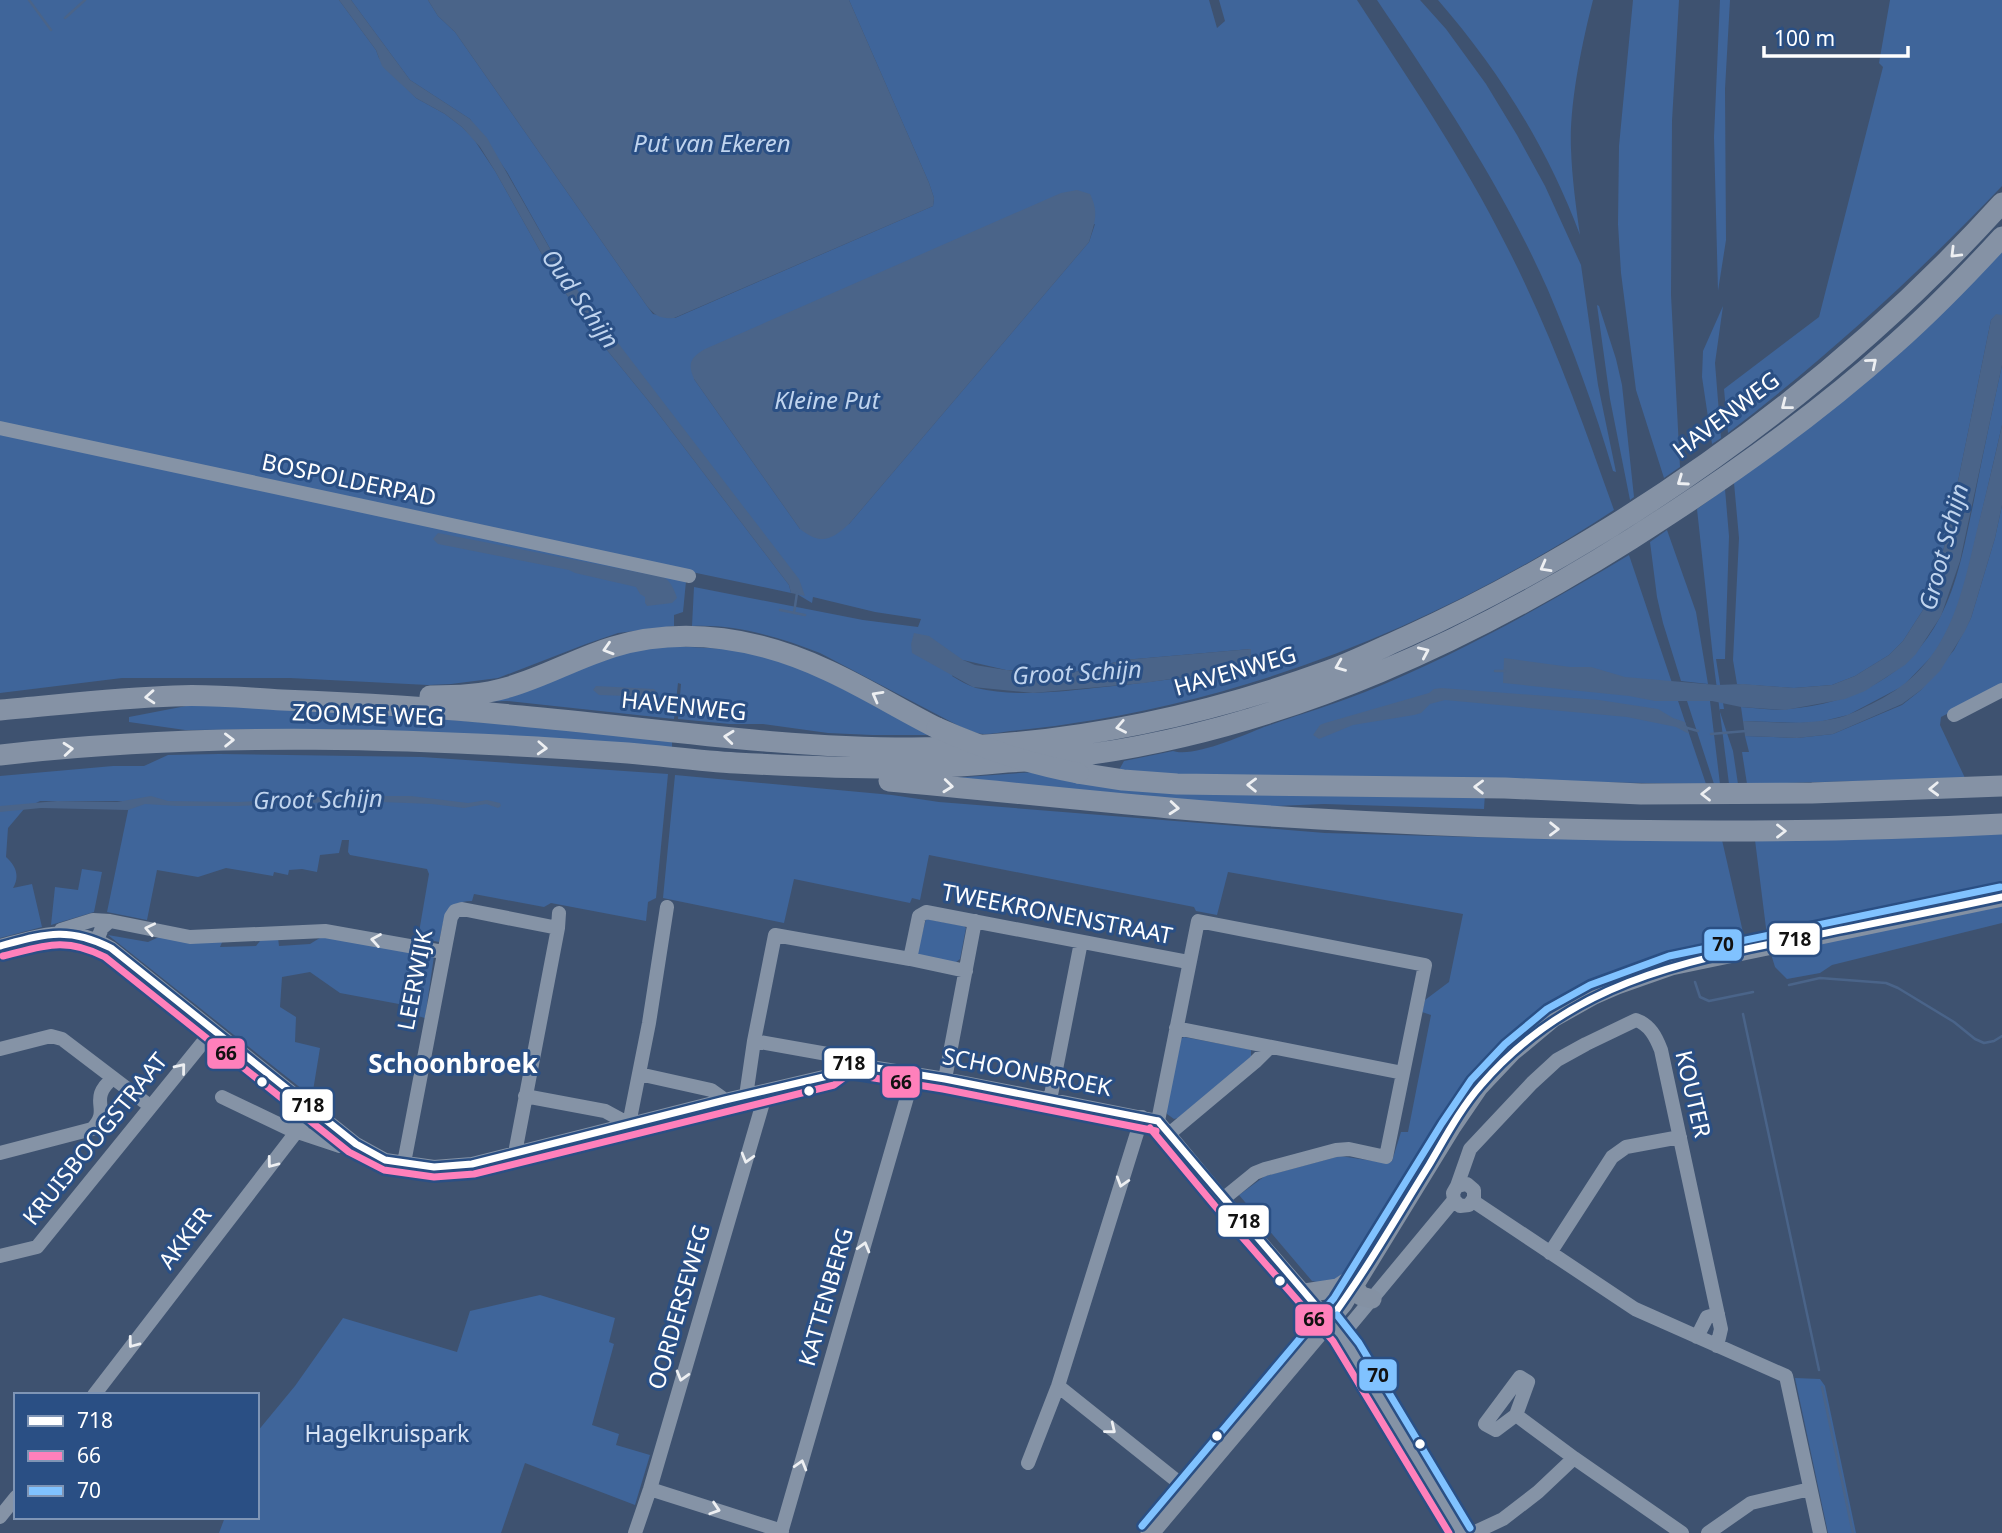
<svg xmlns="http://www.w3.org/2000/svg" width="2002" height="1533" viewBox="0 0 2002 1533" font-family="'Noto Sans',sans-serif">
<rect width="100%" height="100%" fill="#3e5270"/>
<!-- green -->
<path fill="#3f659a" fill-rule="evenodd" d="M0,0H339L376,50L379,58L416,98L445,114L462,127L473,138L495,171L557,281L598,339L651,404L789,585L791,593L687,571L683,612L674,615V626L618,633L586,644L498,678L451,684L428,685L290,678H122L0,693Z
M351,0H428L438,16L455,32L647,306L653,314L675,318L933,206L934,198L929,183L849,0H1209L1217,28L1225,21L1219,0H1357C1409,80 1463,159 1506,245C1550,330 1582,420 1614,510C1450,618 1263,696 1068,724C1049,727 1030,729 1010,731C1002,732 992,734 984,734C976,734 967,729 959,726L820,653C780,637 735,624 692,626L694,587L863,620L918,627L921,619L875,612L813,597L812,603L797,594L562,270L507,172L470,119L410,80ZM1095,224L1089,242L849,524L800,529L694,379ZM1251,649L1249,667C1198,676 1146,683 1094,688C1056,692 1014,697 976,688C967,685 960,681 952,676L963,660L1006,670L1075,672L1124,660Z
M1377,0H1420L1446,29L1486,84L1517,135L1545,186L1581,265L1598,385L1616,472L1613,471C1595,409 1573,349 1548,290C1503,188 1439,92 1377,0Z
M1438,0H1593C1582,43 1569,105 1571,149C1572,178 1576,207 1580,235C1548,149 1499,70 1438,0Z
M1633,0H1679L1672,121L1671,295L1680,467L1664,478L1636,390L1621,273L1618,224L1619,146Z
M1720,0H1730L1725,89L1726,240L1718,291L1714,137Z
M1890,0H2002V186C1917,275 1826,358 1728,433L1724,389L1819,317L1883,67L1879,63Z
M2002,251V315H1996L1991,320L1946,540L1933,588L1923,610L1903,641L1889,655L1855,676L1832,685L1794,688L1737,684L1733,660L1739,538L1734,483Z
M1597,305L1599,306L1616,359L1622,385L1634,497L1630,500L1610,399Z
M1723,306L1715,363L1721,438L1712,444L1702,377L1703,351Z
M2002,365V425L1994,460L1964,588L1953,620L1935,653L1903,686L1848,715L1819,722L1800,723L1743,721L1741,707C1756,708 1773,711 1788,709C1852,704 1910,676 1940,617C1958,584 1965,542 1973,505C1982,458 1992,411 2002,365Z
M1725,489L1729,536L1725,659H1716L1724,709H1719L1733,751L1738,784H1729L1713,658L1697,509Z
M2002,505V683L1980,697L1941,717L1940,725L1965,778L1747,784L1742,752H1749L1745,736L1797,738L1833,734L1902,705L1921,690L1954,650L1971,618L1995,538Z
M1667,530L1696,612L1708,684L1681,681L1663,623L1657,597L1650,542Z
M1629,555L1706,784L1200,776L1119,770L1124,761L1173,751C1193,758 1244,735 1264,727C1298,715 1332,705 1365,692C1457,655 1544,606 1629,555Z
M653,645L766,651L937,735H872L828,733L763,724H730L678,719L681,684L678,683L674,719L507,701L468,702Z
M1687,701H1710L1720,784H1714Z
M213,705L284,707L672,737V748L428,732L345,729L185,730L129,722V717L186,706Z
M219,754L422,757L668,774L656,898L648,902L646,921L551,903L544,907L474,894L472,901C442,902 445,918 439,942L418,938L429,874L427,869L350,855L348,852L349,840H342L339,853L320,855L317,872L302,869L289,870L288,875L274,872L273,876L226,868L198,877L157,870L147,920L107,912L130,801H40L24,809L8,828L6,857C16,866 20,876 13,888L32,884L42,927L0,938V776L113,766H144L168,755Z
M1035,772L1485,793L1484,809L1324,804L1230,808L952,778Z
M675,775L892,795L939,802L1325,833L1471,837L1722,840L1745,941C1708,949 1671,954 1636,967C1592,983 1547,1006 1512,1037C1471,1072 1445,1120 1418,1166C1397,1202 1372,1237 1349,1273L1343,1280L1323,1283L1312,1281L1239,1195L1265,1176L1340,1156L1387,1163L1392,1161L1401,1132H1408L1431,1015L1422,1012L1425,1000L1449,982L1463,914L1228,872L1217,915L1196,911L1194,907L929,855L920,900L912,898L910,903L794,879L784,923L663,898Z
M2002,834V886L1767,936L1755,840Z
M82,869L102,872L94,912L51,925L55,887L78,890Z
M2002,906V923L1832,965L1820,973L1787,979L1775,967L1771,954Z
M926,919L964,926L966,928L960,959L955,963L918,955L917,952Z
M108,935L148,942L159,937L223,940L220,947L256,946L263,937L278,938L279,946L310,944L323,936L434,956L425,1018L414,1015L415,1007L340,993L310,972L282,977L280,1007L296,1017L295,1042L320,1048L312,1097Z
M1184,1037L1248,1049L1251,1050V1057L1178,1118L1174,1119L1167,1114L1166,1110L1181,1039Z
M540,1295L615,1318L609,1342L614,1344L592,1425L619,1434L616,1445L650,1455L635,1505L525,1463L501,1533H219L225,1517H257V1432L295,1386L343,1318L457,1352L470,1311Z
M1795,1378L1820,1379L1825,1386L1856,1533H1828Z"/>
<!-- water -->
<path fill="#4a6489" d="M339,0H351L410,80L470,119L487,138L562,270L799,579L805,596L791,593L789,585L651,404L598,339L557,281L495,171L480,147L462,127L445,114L416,98L387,71L382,66L376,50Z
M428,0H849L929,183L934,198L933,206L674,318C661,319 655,316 647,306L455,32L438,16Z
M1077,190L1090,194C1099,212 1095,222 1089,242L849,524C830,541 821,545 800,529L694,379C687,363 691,357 705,349L1061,193Z
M1996,314L2002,315V365L1960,561L1941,616L1916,654L1905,665L1865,691L1845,699L1785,710L1741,707L1712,701H1655L1629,696L1503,683L1504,658L1570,667H1591L1625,677L1717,685L1743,684L1794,688L1832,685L1855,676L1889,655L1903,641L1923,610L1933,588L1946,540L1991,320Z
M2002,425V505L1995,538L1971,618L1965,631L1940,671L1921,690L1902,704L1833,734L1797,738L1745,736L1743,721C1773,722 1804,725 1833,719C1849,716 1863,708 1877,701C1947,666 1960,603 1976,534C1985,498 1994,462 2002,425Z
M438,533L663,577C670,580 675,591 677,598L672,603L647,606L645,603V597L640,594L636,587L575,573L569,570L438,544L433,539Z
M914,633L929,636L963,660L975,665L1006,670L1034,672H1075L1124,660L1251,649L1250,667L1144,683L1033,693L973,687L912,653L911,644Z
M596,686L654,689L657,692L653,697L599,695L593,690Z
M1441,688L1599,700L1658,709L1673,718L1685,722L1689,734L1676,727L1627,717L1445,700L1430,704L1421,713L1414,715L1353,725L1319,739L1313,735L1320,725L1325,723L1429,693L1434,689Z
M151,796L168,801L239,802L332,796H411L468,803L487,800L500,803L501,806L498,808L486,804L464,808L432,804L356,801L238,806H177L145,804L128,810L41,808L0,812V806L57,801L117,802Z"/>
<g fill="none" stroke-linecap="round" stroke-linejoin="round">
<!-- stream -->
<path stroke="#4a6489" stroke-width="2.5" d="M29,0L51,30
M65,18L85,0
M780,610L805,615
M794,613L797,593
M1495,671H1505
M1684,727L1698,731
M1711,734L1746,731
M1695,982L1700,997L1709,1001L1753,992
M1789,985L1820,978L1886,983L1898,988L1954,1022L1975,1039L1984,1043L1994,1041L2002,1036
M1743,1014L1819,1370
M1822,1387L1853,1533"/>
<!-- minor -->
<path stroke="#8593a6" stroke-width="14" d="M0,428L689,576
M1954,715L2002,690
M61,930L93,920L110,921
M97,940L102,928L110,921L190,937L325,931L443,952
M0,946C44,935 69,923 111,948L356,1144L385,1160L434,1167L472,1164L725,1100L832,1075L846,1063L945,1079L1158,1121
M910,959L919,916L926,912L1188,962
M1176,1028L1403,1073
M754,1041L833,1055L846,1063
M0,1049L51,1036L62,1039L150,1106
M639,1074L711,1090L725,1100
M945,1079L975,921
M525,1096L605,1111L629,1124L649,1023L667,907
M746,1096L754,1041L775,935L910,959L966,971
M222,1097L289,1129L340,1146L356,1144
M1050,1100L1081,942
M1158,1121L1198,921L1425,965L1386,1157L1349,1149L1336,1150L1265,1169L1255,1173L1223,1199
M1158,1121L1223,1199L1342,1335L1461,1533
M1169,1134L1255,1062L1269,1048
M0,1153L92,1129C113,1108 86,1101 113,1078
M515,1153L558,928L559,913
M404,1163L451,917L455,911L462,909L558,928
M1457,1186L1470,1149L1532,1083L1557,1060L1586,1044L1636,1020C1650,1025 1656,1037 1661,1050L1721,1329L1717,1346
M1473,1201L1635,1309L1786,1376L1820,1533
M1550,1253L1612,1157L1626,1147L1680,1137
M0,1256L37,1247L213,1030
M1342,1335L1454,1200L1453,1193L1457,1186L1467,1184L1474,1190V1198L1469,1205L1460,1206L1454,1200
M1697,1337L1707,1317L1718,1314
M1520,1377L1528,1382L1516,1415L1496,1430L1485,1424Z
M1058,1386L1187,1489
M94,1395L314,1109
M1516,1415L1574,1458L1682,1533
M1028,1463L1058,1386L1142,1117
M650,1489L782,1531
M0,1517L16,1497
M635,1533L650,1489L762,1106L761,1092
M781,1533L914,1073
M1473,1533L1503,1519L1538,1492L1574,1458
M1708,1533L1751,1503L1810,1489"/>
<!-- major -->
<path stroke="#8491a3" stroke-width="19" d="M1354,1286L1361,1296L1372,1299
M1305,1293L1338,1288L1359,1274
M1150,1533L1343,1304L1451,1128L1479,1087L1512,1052L1553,1018L1594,995L1617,985L1671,966L2002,897"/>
<!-- highway -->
<path stroke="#8592a5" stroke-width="21" d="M430,696C457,696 482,695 509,687C544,677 577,658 613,647C685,625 762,639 829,671C866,688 901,710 937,728
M0,710C58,705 116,698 174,696C210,694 246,698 282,700C362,703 442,708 521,716C651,728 781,748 912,748C1053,747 1195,719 1328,671C1355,661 1381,648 1408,636C1477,605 1544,568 1609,528C1754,438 1887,330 2002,203
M0,755C209,731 419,738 628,753C664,756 700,761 736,763C794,766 852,769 910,768C942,768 975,765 1007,762C1025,761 1043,760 1061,758C1282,733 1487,635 1670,514C1748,463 1825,407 1895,344C1931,312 1969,273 2002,237
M1078,773L1123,780L1177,784L1505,788L1641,794L1812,793L2002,786
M889,781C1032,794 1175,811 1319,819C1546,832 1774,836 2002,824"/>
<!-- highway-bridge -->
<path stroke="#8592a5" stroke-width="21" d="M937,728C986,749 1025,763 1078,773"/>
<defs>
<path id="bus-1" d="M0,946C45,934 68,926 111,948L356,1144L385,1160L434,1167L472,1164L725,1100L832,1075L846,1063L945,1079L1158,1121
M1158,1121L1329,1321
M1329,1321C1366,1271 1396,1218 1429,1165C1445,1138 1460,1109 1481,1085C1572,979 1690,960 1821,934C1881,922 1942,910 2002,897"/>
<path id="bus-2" d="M3,956C43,946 65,936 105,957L349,1152L384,1170L434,1177L474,1174L834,1085L849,1074L943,1089L1156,1131
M1150,1128L1215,1206L1333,1341L1449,1533"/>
<path id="bus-3" d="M1337,1315L1359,1343L1470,1528
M1142,1526L1334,1298L1442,1123L1471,1080L1505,1044L1547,1009L1590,985L1669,956L2000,887"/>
</defs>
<!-- bus-1 casing -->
<use href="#bus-1" stroke="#2a4f84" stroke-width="12"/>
<!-- bus-2 casing -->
<use href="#bus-2" stroke="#2a4f84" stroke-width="12"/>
<!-- bus-3 casing -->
<use href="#bus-3" stroke="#2a4f84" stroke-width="12"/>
<!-- bus-1 -->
<use href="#bus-1" stroke="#fff" stroke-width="7"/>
<!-- bus-2 -->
<use href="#bus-2" stroke="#ff80bb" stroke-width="7"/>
<!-- bus-3 -->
<use href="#bus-3" stroke="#80c2ff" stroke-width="7"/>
</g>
<!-- one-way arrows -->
<defs><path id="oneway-chevron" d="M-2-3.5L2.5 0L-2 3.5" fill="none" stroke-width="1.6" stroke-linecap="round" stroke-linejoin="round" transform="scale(1.75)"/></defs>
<g stroke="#edeff2">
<use href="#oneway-chevron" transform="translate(1955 253) rotate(135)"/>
<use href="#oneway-chevron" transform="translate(1872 363) rotate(-40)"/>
<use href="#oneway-chevron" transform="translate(1786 405) rotate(142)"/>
<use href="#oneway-chevron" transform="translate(1682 481) rotate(145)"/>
<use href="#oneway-chevron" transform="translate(1545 567) rotate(151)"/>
<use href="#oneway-chevron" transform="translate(608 649) rotate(163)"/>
<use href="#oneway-chevron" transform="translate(1424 652) rotate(-24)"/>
<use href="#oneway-chevron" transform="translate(1340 666) rotate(158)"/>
<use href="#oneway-chevron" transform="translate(877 696) rotate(-151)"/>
<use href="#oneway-chevron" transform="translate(150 697) rotate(176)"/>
<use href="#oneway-chevron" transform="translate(1121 727) rotate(169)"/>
<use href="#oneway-chevron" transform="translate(729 737) rotate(-174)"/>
<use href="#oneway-chevron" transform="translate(229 740) rotate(-1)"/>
<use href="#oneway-chevron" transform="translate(542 748) rotate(3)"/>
<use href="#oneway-chevron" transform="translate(68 749) rotate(-5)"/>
<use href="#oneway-chevron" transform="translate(1252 785) rotate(-179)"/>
<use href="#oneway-chevron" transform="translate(948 786) rotate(6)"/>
<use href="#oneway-chevron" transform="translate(1479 787) rotate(-179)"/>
<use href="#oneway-chevron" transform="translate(1934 789) rotate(178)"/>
<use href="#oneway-chevron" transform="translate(1706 794) rotate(180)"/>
<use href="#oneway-chevron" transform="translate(1174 808) rotate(5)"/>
<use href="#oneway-chevron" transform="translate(1554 829) rotate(1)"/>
<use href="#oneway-chevron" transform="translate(1781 831)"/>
<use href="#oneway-chevron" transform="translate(150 929) rotate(-168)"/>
<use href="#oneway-chevron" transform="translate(376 940) rotate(-170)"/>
<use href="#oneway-chevron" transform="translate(181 1068) rotate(-51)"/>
<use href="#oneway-chevron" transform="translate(747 1158) rotate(106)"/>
<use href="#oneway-chevron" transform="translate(272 1163) rotate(127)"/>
<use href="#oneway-chevron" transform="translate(1122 1182) rotate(107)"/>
<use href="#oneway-chevron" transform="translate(864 1247) rotate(-74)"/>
<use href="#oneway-chevron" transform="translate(133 1343) rotate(127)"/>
<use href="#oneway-chevron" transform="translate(682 1376) rotate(106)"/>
<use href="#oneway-chevron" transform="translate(1111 1429) rotate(39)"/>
<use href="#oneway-chevron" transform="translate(801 1465) rotate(-74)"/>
<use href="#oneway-chevron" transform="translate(715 1509) rotate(18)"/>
</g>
<!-- markers -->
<g fill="#fff" stroke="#2a4f84" stroke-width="2.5">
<circle cx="262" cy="1082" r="6"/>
<circle cx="809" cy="1091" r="6"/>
<circle cx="1280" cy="1281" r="6"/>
<circle cx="1217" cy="1436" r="6"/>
<circle cx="1420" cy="1444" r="6"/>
</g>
<g text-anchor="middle" stroke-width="6" stroke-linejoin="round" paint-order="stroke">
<!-- street labels -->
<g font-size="23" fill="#fff" stroke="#2a4f84">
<text transform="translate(1726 415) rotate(-37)" y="8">HAVENWEG</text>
<text transform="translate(349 480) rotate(12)" y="8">BOSPOLDERPAD</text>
<text transform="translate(1235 671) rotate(-16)" y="8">HAVENWEG</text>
<text transform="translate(684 706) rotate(6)" y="8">HAVENWEG</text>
<text transform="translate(368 715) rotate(2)" y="8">ZOOMSE WEG</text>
<text transform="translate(1057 914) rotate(11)" y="8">TWEEKRONENSTRAAT</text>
<text transform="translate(415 980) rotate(-79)" y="8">LEERWIJK</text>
<text transform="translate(1027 1072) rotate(11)" y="8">SCHOONBROEK</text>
<text transform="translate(1693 1094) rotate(77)" y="8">KOUTER</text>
<text transform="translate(95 1139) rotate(-51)" y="8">KRUISBOOGSTRAAT</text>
<text transform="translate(185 1238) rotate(-53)" y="8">AKKER</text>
<text transform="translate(826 1297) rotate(-74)" y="8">KATTENBERG</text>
<text transform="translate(679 1307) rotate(-74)" y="8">OORDERSEWEG</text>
</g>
<!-- park labels -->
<g font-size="23" fill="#d8e4f6" stroke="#2a4f84">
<text x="387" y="1442">Hagelkruispark</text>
</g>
<!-- water labels -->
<g font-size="24" font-style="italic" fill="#c0d4ee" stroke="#2a4f84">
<text x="712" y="152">Put van Ekeren</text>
<text transform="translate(580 299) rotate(55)" y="8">Oud Schijn</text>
<text x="827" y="409">Kleine Put</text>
<text transform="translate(1944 547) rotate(-75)" y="8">Groot Schijn</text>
<text transform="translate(1077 673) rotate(-3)" y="8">Groot Schijn</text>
<text transform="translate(318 800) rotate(-1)" y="8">Groot Schijn</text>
</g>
<!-- quarter labels -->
<g font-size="26" font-weight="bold" fill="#fff" stroke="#2a4f84">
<text x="453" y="1073">Schoonbroek</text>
</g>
</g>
<g stroke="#2a4f84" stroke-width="2.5">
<rect x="1768" y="922" width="53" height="34" rx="7" fill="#fff"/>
<rect x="1703" y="928" width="40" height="34" rx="7" fill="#80c2ff"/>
<rect x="206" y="1037" width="40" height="33" rx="7" fill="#ff80bb"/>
<rect x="823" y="1047" width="53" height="33" rx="7" fill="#fff"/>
<rect x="881" y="1065" width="40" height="34" rx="7" fill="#ff80bb"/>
<rect x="281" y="1088" width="53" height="34" rx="7" fill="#fff"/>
<rect x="1217" y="1204" width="53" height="34" rx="7" fill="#fff"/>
<rect x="1294" y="1303" width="40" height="34" rx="7" fill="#ff80bb"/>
<rect x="1358" y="1358" width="40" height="34" rx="7" fill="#80c2ff"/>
</g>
<g font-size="19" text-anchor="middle" font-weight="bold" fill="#111">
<text x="1795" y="946">718</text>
<text x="1723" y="951">70</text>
<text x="226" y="1060">66</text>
<text x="849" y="1070">718</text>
<text x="901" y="1089">66</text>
<text x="308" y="1112">718</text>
<text x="1244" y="1228">718</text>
<text x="1314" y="1326">66</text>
<text x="1378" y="1382">70</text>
</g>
<!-- legend -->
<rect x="14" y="1393" width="245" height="126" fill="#2a4f84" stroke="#7f95b5" stroke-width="2"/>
<rect x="28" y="1416" width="35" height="10" fill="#ffffff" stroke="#7f95b5" stroke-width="2"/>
<text x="77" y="1428" font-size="21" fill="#ffffff">718</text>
<rect x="28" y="1451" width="35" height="10" fill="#ff80bb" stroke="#7f95b5" stroke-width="2"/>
<text x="77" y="1463" font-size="21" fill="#ffffff">66</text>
<rect x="28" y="1486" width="35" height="10" fill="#80c2ff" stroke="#7f95b5" stroke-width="2"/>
<text x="77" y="1498" font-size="21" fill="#ffffff">70</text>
<!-- scale -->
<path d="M1764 46v10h144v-10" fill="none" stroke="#ffffff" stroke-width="3.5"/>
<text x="1774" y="46" font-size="21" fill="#ffffff" stroke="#2a4f84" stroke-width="5" paint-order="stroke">100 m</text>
</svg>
